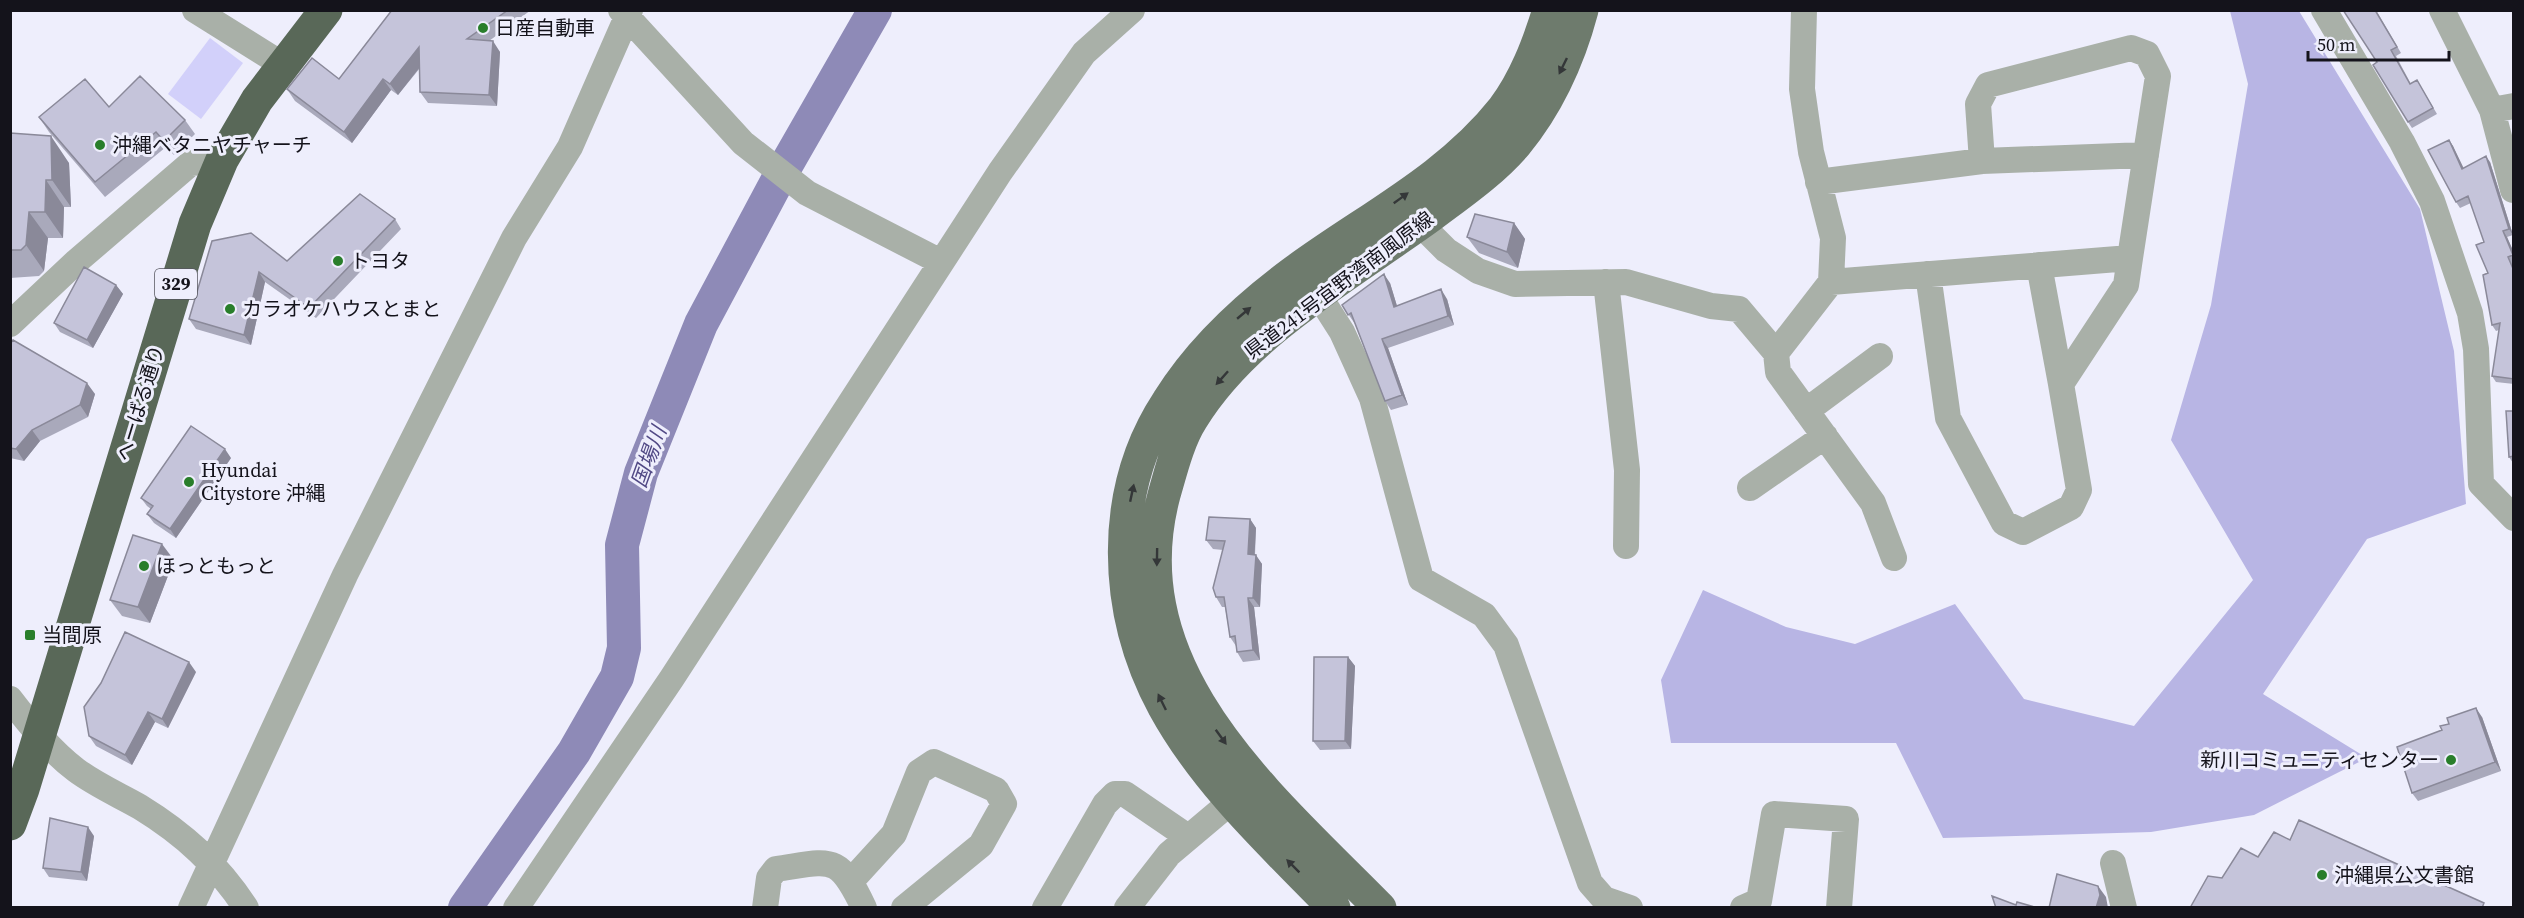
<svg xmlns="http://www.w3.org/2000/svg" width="2524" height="918" viewBox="0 0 2524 918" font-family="'Source Serif 4','Noto Sans JP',serif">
<rect width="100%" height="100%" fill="#eeeefc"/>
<!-- green -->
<path fill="#d2d0fa" d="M210,38L243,63L201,119L168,94Z"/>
<!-- forest -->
<path fill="#b8b5e4" d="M2230,11H2299L2420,209L2454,351L2466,504L2367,539L2263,694L2367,758L2254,815L2151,832L1943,838L1896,743H1671L1661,680L1703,590L1786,627L1855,644L1955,604L2024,699L2134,726L2253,580L2171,440L2211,305L2248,84Z"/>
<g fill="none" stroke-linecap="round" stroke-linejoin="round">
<!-- river -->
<path stroke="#8e8ab7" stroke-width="34" d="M465,908L574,752L617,677L624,648L622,545L641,473L701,324L781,174L875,10"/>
<!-- minor -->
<path stroke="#a9b0a8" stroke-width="26" d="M195,10L283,65
M621,10L743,143L807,193L941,262
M2324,10L2402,142L2432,201L2470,313L2476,349L2481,484L2514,518
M2442,10L2492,110L2514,106
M2492,110L2513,190
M1818,182L1982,161L2146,155
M1420,224L1446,250L1478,271L1515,284L1626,282L1711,306L1739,309L1776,353L1831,282L1833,238L1811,152L1802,89L1804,10
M2039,265L2061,384
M1928,274L1948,418L2004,523L2023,532L2071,507L2079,490L2061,384L2126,285L2130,258
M1606,282L1627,470L1626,546
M1831,282L2130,258L2158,76L2147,54L2131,48L1988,85L1978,104L1982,161
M1319,296L1342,332L1372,398L1421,579L1484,615L1506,645L1590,883L1604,899L1630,908
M10,324L77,261L191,163L222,160
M1776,353L1778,372L1873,503L1894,558
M1806,411L1880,356
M1750,488L1825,436
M10,699C30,725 51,751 76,770C96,785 119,795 140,807C184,834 218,865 246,908
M2113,863L2124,908
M852,880L894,834L919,772L934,762L996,790L1004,804L981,845L904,908
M191,908L345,575L514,238L570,147L630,10
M516,908L672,678L1000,172L1084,53L1132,10
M765,908L769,878L776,869C832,861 838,853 864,908
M1045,908L1105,804L1115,794H1125L1188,837
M1127,908L1169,854L1245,790
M1743,908L1759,901L1774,814L1846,819L1839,908"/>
<!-- major -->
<path stroke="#6e7b6d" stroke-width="33" d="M1334,908C1274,846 1206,784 1164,707C1113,613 1108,492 1168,401C1199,351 1244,309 1291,274C1362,221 1447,180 1503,109C1525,80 1538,45 1549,10
M1380,908C1270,796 1117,671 1164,495C1171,471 1178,441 1192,419C1245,332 1351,274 1432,215C1461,193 1492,172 1516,144C1548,105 1569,59 1582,10"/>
<!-- highway -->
<path stroke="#596858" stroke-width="33" d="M10,824L23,789L195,224L222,160L257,100L326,10"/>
</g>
<!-- wall -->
<path fill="#a9a9bb" d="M392,10H531L489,41L500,52L497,106L428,103L420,92V68L398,95L391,90L352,143L295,101L287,89L339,79Z
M2376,10L2401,53L2396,56L2411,84L2417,80L2437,114L2412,128L2408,122L2377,62Z
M109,107L185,120L195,134L174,155L166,147L105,197L49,132L39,117Z
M10,133L69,163L71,207H64L63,238H48L44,271L39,276L10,278Z
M2449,140L2453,146L2463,169L2490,162L2513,235L2507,237L2514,253V262L2512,263L2514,267V384L2496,382L2492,376L2499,330L2496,331L2492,325L2484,242L2471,203L2460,208L2456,202Z
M395,219L401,229L316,318L265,282L251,345L196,329L189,319L212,241L287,261Z
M1514,223L1525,239L1518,268L1479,253L1467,237Z
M1390,283L1397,306L1447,299L1454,325L1388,348L1408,405L1391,410L1385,401L1355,324L1342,305Z
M116,285L123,294L93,348L60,332L54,323Z
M10,344L95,394L88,417L40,441L24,461L10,458Z
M2514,411V462L2513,463L2509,457Z
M231,458L176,538L154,523L147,514L151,509L147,506L141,498Z
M1250,519L1256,528L1255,555L1262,564L1260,607H1254L1260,660L1243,662L1237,652L1236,646L1230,637L1225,607H1222L1216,597L1223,550L1213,549L1206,540Z
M174,560L150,623L122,616L110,600Z
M1348,657L1355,666L1351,749L1320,750L1313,741Z
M196,672L168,728L155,722L132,765L96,746L89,736Z
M2482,717L2501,771L2418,801L2412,793Z
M94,836L87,881L49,877L43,868Z"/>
<!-- shaded-wall -->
<path fill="#8a8999" d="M493,41L500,52L497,106L489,95Z
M419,47L427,58L398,95L390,84Z
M383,79L391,90L352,143L344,132Z
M51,136L69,163L71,207L52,180Z
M2449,140L2453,146L2467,175L2462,169Z
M2486,156L2490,162L2513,235L2509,229Z
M46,180L64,207L63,238L45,212Z
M29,212L48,238L44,271L26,245Z
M1514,223L1525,239L1518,268L1507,252Z
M2503,231L2507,237L2514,253V256Z
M259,272L265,282L251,345L244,335Z
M1384,274L1390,283L1400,316L1394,307Z
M116,285L123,294L93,348L87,340Z
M1441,289L1447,299L1454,325L1448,316Z
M1382,339L1388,348L1408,405L1402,395Z
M87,383L95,394L88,417L80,405Z
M32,430L40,441L24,461L16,449Z
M225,449L231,458L176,538L170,529Z
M1250,519L1256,528L1254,564L1248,554Z
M162,544L174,560L150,623L138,607Z
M1256,555L1262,564L1260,607L1253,598Z
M1248,598L1254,607L1260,660L1253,650Z
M1348,657L1355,666L1351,749L1345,741Z
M189,662L196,672L168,728L162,719Z
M2476,708L2482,717L2501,771L2495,762Z
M148,712L155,722L132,765L125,755Z
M88,827L94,836L87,881L81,872Z
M2098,886L2106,897L2108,908H2096Z"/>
<!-- building -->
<path fill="#c5c4da" stroke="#8a8999" stroke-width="1.5" d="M392,10H508L467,39L493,41L489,95L420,92L419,47L390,84L383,79L344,132L287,89L312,58L339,79Z
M2343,10H2375L2397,47L2391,50L2410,84L2417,80L2433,108L2408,122L2373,65L2377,62Z
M140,76L185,120L164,141L156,132L95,182L39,117L85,79L109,107Z
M10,133L51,136L52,180H46L45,212H29L26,245L21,250H10Z
M2449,140L2462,169L2486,156L2509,229L2503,231L2513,255L2508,257L2514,271V379L2492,376L2500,323L2492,325L2483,275L2488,273L2476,245L2484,242L2468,196L2456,202L2428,150Z
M360,194L395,219L309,308L259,272L244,335L189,319L212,241L251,233L287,261Z
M1475,214L1514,223L1507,252L1467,237Z
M84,267L116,285L87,340L54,323Z
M1384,274L1394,307L1441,289L1448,316L1382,339L1402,395L1385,401L1351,313L1348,315L1342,305Z
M13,340L87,383L80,405L32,430L16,449L10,448V344Z
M2506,411H2514V456L2509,457Z
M191,426L225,449L170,529L147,514L153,506L141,498Z
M1209,517L1250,519L1248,554L1256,555L1253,598H1248L1253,650L1237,652L1235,636L1230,637L1224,597H1216L1213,588L1225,541L1206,540Z
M133,535L162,544L138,607L110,600Z
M125,632L189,662L162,719L148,712L125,755L89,736L84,707L101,683Z
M1314,657H1348L1345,741H1313Z
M2476,708L2495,762L2412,793L2397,747L2442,730L2440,726L2449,724L2447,718Z
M50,818L88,827L81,872L43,868Z
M2299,820L2484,903L2482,908H2190L2208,876L2222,878L2241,848L2258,857L2274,832L2290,840Z
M2057,874L2098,886L2100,895L2096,908H2049Z
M1992,896L2016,905L2017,902L2038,908H1996Z"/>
<!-- one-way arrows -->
<defs><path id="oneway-solid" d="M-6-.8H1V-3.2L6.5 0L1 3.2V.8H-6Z" transform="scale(1.5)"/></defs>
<g fill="#343738">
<use href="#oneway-solid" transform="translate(1563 66) rotate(116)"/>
<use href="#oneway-solid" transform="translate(1401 198) rotate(-36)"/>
<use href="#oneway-solid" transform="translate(1244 313) rotate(-40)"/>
<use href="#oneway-solid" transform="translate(1222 378) rotate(132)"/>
<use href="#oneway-solid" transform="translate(1132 493) rotate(-78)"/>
<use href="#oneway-solid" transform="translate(1157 557) rotate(91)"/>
<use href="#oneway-solid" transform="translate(1162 702) rotate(-116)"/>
<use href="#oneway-solid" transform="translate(1221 737) rotate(54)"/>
<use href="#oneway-solid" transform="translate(1293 866) rotate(-135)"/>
</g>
<!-- markers -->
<g fill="#297e2b" stroke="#eeeefc" stroke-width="2">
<circle cx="483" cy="28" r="6"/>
<circle cx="100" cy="145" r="6"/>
<circle cx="338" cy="261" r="6"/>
<circle cx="230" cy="309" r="6"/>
<circle cx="189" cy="482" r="6"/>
<circle cx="144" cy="566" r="6"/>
<rect x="24" y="629" width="12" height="12" rx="3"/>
<circle cx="2451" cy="760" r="6"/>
<circle cx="2322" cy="875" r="6"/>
</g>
<g text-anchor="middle" stroke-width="6" stroke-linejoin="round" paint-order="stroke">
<!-- shield labels -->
<rect fill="#eeeefc" stroke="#55555e" stroke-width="1.5" x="155" y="269" width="42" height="30" rx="4.5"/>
<g font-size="18" font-weight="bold" fill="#14131b">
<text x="176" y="290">329</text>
</g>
<!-- poi labels -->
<g font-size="20" fill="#14131b" stroke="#eeeefc" text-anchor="start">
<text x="495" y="35">日産自動車</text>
<text x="112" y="152">沖縄ベタニヤチャーチ</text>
<text x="350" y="268">トヨタ</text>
<text x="242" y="316">カラオケハウスとまと</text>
<text x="201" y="477">Hyundai<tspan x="201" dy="23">Citystore 沖縄</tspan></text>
<text x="156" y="573">ほっともっと</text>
<text x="42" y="642">当間原</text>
<text x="2439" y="767" text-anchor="end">新川コミュニティセンター</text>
<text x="2334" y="882">沖縄県公文書館</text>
</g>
<!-- street labels -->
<g font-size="20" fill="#14131b" stroke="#eeeefc">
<text transform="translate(1339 285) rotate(-37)" y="7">県道241号宜野湾南風原線</text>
<text transform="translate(140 403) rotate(-73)" y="7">へーばる通り</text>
</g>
<!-- water labels -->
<g font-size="21" font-style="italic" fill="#514985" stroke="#eeeefc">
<text transform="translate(649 457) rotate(-70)" y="7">国場川</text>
</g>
</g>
<!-- border -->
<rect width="2524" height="918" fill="none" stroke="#14131b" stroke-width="24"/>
<!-- scale -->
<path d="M2308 51v9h141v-9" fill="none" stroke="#14131b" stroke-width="3"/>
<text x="2317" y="51" font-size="18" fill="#14131b" stroke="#eeeefc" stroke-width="4.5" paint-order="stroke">50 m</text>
</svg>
